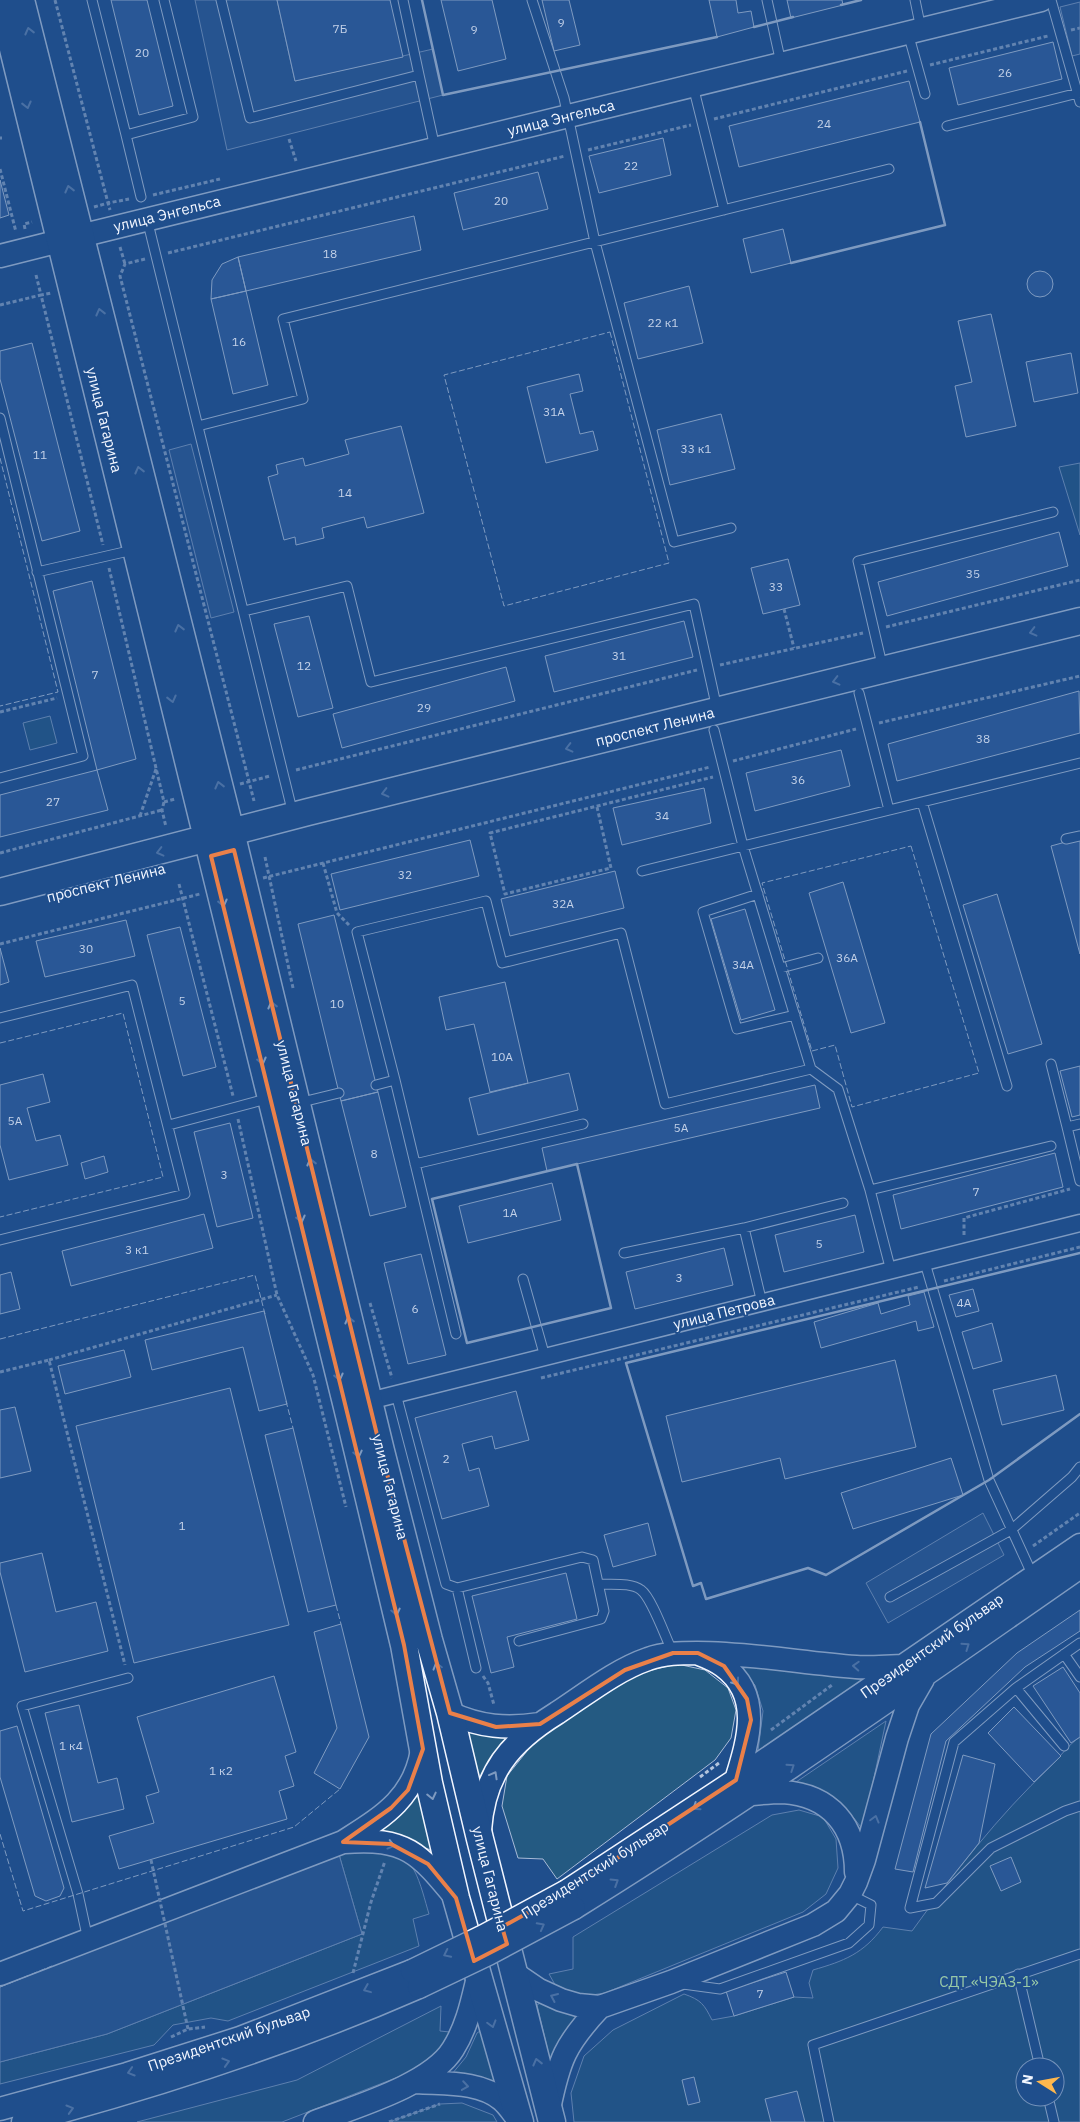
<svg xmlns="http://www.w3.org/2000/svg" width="1080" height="2122" viewBox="0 0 1080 2122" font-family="'IBM Plex Sans',sans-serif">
<rect width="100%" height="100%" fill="#1f4e8c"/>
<!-- green -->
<path fill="#245a82" stroke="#a8bbd7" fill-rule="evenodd" d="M1080,463V535L1059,467Z
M50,716L57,743L30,750L23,723Z
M732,1662L865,1680L758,1751L763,1711L755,1685Z
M677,1664L705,1670L728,1688L736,1710L731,1738L715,1760L557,1879L543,1859L518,1858L502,1806L507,1776L543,1731L638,1673Z
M886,1721L863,1830C843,1803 830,1790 796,1782Z
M468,1731L516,1735L481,1783L478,1779Z
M1080,1737V2122H574L571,2093L584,2056L613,2030L684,1994C701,2000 704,2004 712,2020L734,2016L794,1997L813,1998L809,1983L813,1970C844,1961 863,1954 883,1927L912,1931C954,1873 998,1816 1050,1767C1060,1757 1068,1745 1080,1737ZM1025,2067H1055V2097H1025Z
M418,1790L432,1850L365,1834Z
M799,1810L823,1817L836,1839L838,1868L826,1894L803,1912L605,1993L585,1996L558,1990L549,1974L573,1969V1937L772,1815Z
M338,1851C360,1851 400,1848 414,1870C421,1883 425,1901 429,1914L413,1919L419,1946L228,2021L211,2018L173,2025L154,2045L0,2084V2062L107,2034L362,1934Z
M542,2002L581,2016L551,2061L550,2060L537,2005Z
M441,2006L440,2031L450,2032L438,2056L419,2069L282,2122H137L297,2080Z
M480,2031L496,2083L452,2074L466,2057L477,2033Z
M462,2103L493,2115L497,2122H389L440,2104Z"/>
<!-- parking -->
<path fill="#305b95" stroke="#a8bbd7" d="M195,0H277L295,81L433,49L443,95L227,150Z
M1080,2V54L1072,56L1060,7Z
M191,444L234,612L211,618L169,450Z
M983,1513L1004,1555L888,1623L866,1583Z
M338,1851L362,1934L107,2034L0,2062V1987Z"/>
<!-- building -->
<path fill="#3563a3" stroke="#f2f6ff" d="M111,0H147L173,106L139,115Z
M277,0H390L403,57L295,81Z
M441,0H492L506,59L458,71Z
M542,0H569L580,45L554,51Z
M709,0H736L738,13L751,11L754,27L717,37Z
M787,0H842L843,5L791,18Z
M1053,42L1062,79L958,105L949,68Z
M909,81L920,122L739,167L729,126Z
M663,138L671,175L599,193L589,156Z
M538,172L548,209L463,230L454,193Z
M0,180L9,215L0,218Z
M414,216L421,250L246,291L238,257Z
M783,229L791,263L751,273L743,239Z
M238,257L246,291L211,299L212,280L222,264Z
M1027 284a13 13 0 1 1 26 0a13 13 0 1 1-26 0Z
M689,286L703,343L638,359L624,303Z
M246,291L268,385L233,394L211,299Z
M991,314L1016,426L966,437L955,386L972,382L958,321Z
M32,343L80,531L42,541L0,379V351Z
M1071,353L1078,393L1034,402L1026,362Z
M579,374L583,391L570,394L580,434L593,431L598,450L546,463L527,387Z
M721,414L735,469L670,485L657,430Z
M401,426L424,513L367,528L364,517L322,528L324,538L296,545L295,537L284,540L268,477L278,474L276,465L303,458L305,466L349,454L345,440Z
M1059,532L1068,566L887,616L878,582Z
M788,559L800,605L763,614L751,568Z
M92,581L136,759L97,770L53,591Z
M309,616L333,708L298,717L274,624Z
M684,621L693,657L554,692L545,656Z
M506,667L515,701L342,748L333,714Z
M1079,691L1080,733L897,781L888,744Z
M841,750L850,786L755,811L746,773Z
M97,770L108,810L0,837V795Z
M704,788L711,823L622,845L613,808Z
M1080,838V954L1051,846Z
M470,840L479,876L340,910L331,874Z
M615,871L624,908L510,936L501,899Z
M843,882L885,1023L851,1033L809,893Z
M997,894L1042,1044L1008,1054L963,905Z
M745,909L775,1010L741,1020L711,919Z
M334,915L378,1092L341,1101L298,924Z
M126,920L135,956L45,977L36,941Z
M180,927L216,1067L183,1076L147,935Z
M0,948L9,982L0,985Z
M505,982L528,1083L490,1092L474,1024L446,1030L439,997Z
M1080,1066V1115L1072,1117L1060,1071Z
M569,1073L578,1110L478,1135L469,1098Z
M43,1074L50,1102L27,1108L36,1141L60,1135L68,1165L9,1180L0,1145V1085Z
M815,1085L820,1108L547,1171L542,1148Z
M378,1092L406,1207L370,1216L341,1101Z
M230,1123L253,1218L217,1227L194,1132Z
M1055,1153L1063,1187L901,1229L893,1195Z
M104,1156L108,1172L85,1179L81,1163Z
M552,1183L561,1220L468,1243L459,1206Z
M204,1214L213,1248L71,1286L62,1251Z
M855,1215L864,1252L784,1272L775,1235Z
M724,1248L733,1285L635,1309L626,1272Z
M421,1254L446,1355L408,1364L384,1263Z
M11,1272L20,1309L0,1314V1275Z
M973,1289L979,1311L956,1317L949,1295Z
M924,1292L934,1327L918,1331L916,1321L821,1348L814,1322L878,1303L881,1314L910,1305L908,1296Z
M264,1311L287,1404L259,1411L243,1347L152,1370L145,1340Z
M992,1323L1002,1361L973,1369L962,1332Z
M124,1350L131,1377L65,1394L58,1366Z
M895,1360L916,1447L785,1479L780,1458L682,1482L666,1416Z
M1056,1375L1064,1410L1002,1425L993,1390Z
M230,1388L289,1625L134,1663L76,1426Z
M516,1391L529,1440L495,1449L492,1436L462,1444L469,1471L479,1468L489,1506L442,1519L415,1418Z
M15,1407L31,1471L0,1478V1410Z
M293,1428L336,1605L308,1612L265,1435Z
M951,1458L963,1495L853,1529L841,1493Z
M648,1523L656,1555L613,1567L604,1535Z
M42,1553L56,1612L96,1602L108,1651L25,1672L0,1572V1563Z
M566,1573L577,1619L507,1637L514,1667L491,1673L472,1596Z
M1080,1610V1631L1025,1667L946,1741L913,1872L895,1869L931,1734L1017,1653Z
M341,1624L369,1737L340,1789L314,1773L337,1728L314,1632Z
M1063,1667L1080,1693V1737L1071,1743L1033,1686Z
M274,1676L296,1752L285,1756L294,1786L279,1791L287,1819L119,1869L109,1836L154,1823L146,1796L159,1792L137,1717Z
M79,1705L98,1783L117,1778L124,1809L72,1822L45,1713Z
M1014,1707L1061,1756L1034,1782L988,1733Z
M17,1726L64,1888L60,1896L46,1901L35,1896L0,1777V1731Z
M963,1755L995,1764L979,1843L947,1883L925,1888Z
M1011,1857L1021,1882L1001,1891L990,1866Z
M786,1972L794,1997L734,2016L726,1991Z
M694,2077L700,2102L688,2105L682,2080Z
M797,2091L805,2122H771L765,2099Z"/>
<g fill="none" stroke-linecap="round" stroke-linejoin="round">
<defs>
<path id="lane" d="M92,0L126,135L193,117L164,0
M221,0L250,118L419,75L435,148
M403,0L419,75
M532,0L564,98L595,242L674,542L731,528
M767,0L781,63
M915,0L921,29
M1051,0L1080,102
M908,33L925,94
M693,86L724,210
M947,126L1078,93
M126,135L141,197
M147,219L293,814
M0,418L83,756L0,778
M198,426L303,399L283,319L889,169
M37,572L133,550
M244,611L347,586L371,682L694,604L717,709
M883,669L858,561L1053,512
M859,693L889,810
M714,730L743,846L811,1069L838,1089L870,1190L891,1271
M922,802L1007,1086
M1066,839L1080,836
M642,871L1080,763
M758,894L703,912L737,1029L795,1015
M781,968L818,958
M0,1018L132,985L185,1194L0,1240
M1051,1064L1067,1127
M376,1085L395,1080
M298,1103L339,1093
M1080,1124L1067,1127L1080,1181
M169,1125L270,1098
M415,1164L583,1124
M870,1190L1051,1146
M744,1228L762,1303
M624,1253L744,1228L843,1203
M925,1263L989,1480L1033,1576
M523,1279L545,1357
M456,1334L395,1080L357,932L486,901L502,963L621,933L665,1104L811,1069
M396,1394L446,1584L457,1588L582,1557L593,1560L604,1611L601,1619L519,1641
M598,1584C611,1585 631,1582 641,1590C652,1598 666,1639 673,1653
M457,1588L476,1668
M890,1597L1011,1530L1072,1477L1080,1467
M1080,1643L1016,1688L954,1742L910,1908L936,1903L991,1848L1065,1811L1080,1806
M1064,1654L1080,1677
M1016,1688L1064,1746
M88,1940L78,1894L22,1706L128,1678
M1018,1974L1040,2067
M683,1984L720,1989L849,1943L869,1925L871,1905L851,1895
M1048,2097L1054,2122
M829,2122L813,2045L1080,1954"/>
<path id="street" d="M369,1401L1080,1223"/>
<path id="secondary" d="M80,236L1041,0
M0,256L60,241
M699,1654C707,1657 716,1661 723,1666C763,1695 748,1741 736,1780
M450,1713C480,1727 507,1729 540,1724
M752,1794C762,1793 773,1792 783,1792C830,1795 856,1826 856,1872
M480,1830C484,1773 510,1742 557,1713C586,1694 616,1670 648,1659C664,1653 681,1653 697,1653C750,1653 803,1663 856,1667C872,1668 889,1666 905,1666
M344,1842C406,1837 419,1853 456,1898
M567,1891L736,1780L1080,1545
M574,1908C747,1801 913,1683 1080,1567
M514,1973L539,1990L561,2000L578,2005L600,2007L671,1982L813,1925L836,1911L850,1894L856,1882L864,1860L897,1738L908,1705L923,1679
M0,1974L343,1842C382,1817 414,1799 422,1750
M417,2082C444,2084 480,2081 502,2100C509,2106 514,2115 520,2121
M0,2109L127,2074L240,2038L412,1971
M549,2109C559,2060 565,2044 600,2007
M23,2122C158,2086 291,2043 419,1987
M315,2122C354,2107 431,2085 453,2049C467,2027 472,2002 478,1977"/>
<path id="primary" d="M1,0L347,1407L404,1645L429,1783L456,1898L520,2122
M21,0L231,832L381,1451L429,1640L450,1713L480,1839L552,2122
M0,892L308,812L1080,621"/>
</defs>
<!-- lane casing -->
<use href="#lane" stroke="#f2f6ff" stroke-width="11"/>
<!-- street casing -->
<use href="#street" stroke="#f2f6ff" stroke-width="19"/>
<!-- secondary casing -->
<use href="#secondary" stroke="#f2f6ff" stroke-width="25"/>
<!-- primary casing -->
<use href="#primary" stroke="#f2f6ff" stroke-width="29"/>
<!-- path -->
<path stroke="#b3c4dc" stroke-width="3" stroke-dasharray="4 2.5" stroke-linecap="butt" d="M55,0L108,203L129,199
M1071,30L1080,28
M930,65L1048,36
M714,119L907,71
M0,138H2
M289,139L296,161
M588,150L691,125
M0,169L16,232
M153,195L220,179
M94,207L108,203L110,210
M25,229L24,224L32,222
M120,247L125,264
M168,253L565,156
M145,259L125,264L120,276L254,801
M36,275L41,295L51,293
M0,305L41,295L103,545
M109,568L164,802L162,810L166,827
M784,609L794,648
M886,627L1080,580
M720,665L863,633
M0,712L57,698
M879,723L1080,676
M733,761L856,729
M296,770L697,670
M240,784L270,776
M164,802L175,799
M597,807L611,868L505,894L490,833L713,777
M140,816L156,769
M0,853L162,810
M265,857L293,988
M323,863L337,913L349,925
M263,878L710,767
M179,884L233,1096
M0,944L200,894
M238,1119L277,1295L313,1375L346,1507
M964,1235V1218L1070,1189
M944,1281L1080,1247
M370,1303L392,1378
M49,1360L277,1295
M0,1372L49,1360L125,1665
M541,1378L919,1287
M1033,1546L1080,1513
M483,1676L488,1683L494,1705
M771,1730L832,1685
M700,1777L719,1763
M353,1973L371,1902L385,1861
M171,2037L188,2029L205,2027
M389,2122L440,2104"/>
<!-- lane -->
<use href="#lane" stroke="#1f4e8c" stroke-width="9"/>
<!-- street -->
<use href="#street" stroke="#1f4e8c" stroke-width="16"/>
<!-- secondary -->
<use href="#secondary" stroke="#1f4e8c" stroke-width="22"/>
<!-- primary -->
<use href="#primary" stroke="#1f4e8c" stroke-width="26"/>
<defs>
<path id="secondary-bridge" d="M412,1971L484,1936L567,1891
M419,1987L488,1954L574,1908"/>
</defs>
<!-- secondary-bridge casing -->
<use href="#secondary-bridge" stroke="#f2f6ff" stroke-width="25" stroke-linecap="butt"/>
<!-- path-bridge -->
<path stroke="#b3c4dc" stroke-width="3" stroke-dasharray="4 2.5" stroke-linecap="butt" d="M151,1860L188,2029"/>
<!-- secondary-bridge -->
<use href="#secondary-bridge" stroke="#1f4e8c" stroke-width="22"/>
<!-- fence -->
<path stroke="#f2f6ff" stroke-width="1" stroke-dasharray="6 2.5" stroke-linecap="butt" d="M610,332L669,563L504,606L444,375Z
M0,458L58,692L0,706
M911,846L979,1073L852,1107L835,1045L812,1051L762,883Z
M0,1043L123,1013L163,1177L0,1217
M0,1339L255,1275L265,1314
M286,1401L293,1428
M336,1605L341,1624
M0,1834L23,1911L294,1827L340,1789
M0,1987L52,1966"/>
<!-- wall -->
<path stroke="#f2f6ff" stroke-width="2.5" d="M422,0L443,95L717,37
M841,5L861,0
M754,27L793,17
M791,263L945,225L920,122
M577,1164L611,1308L467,1343L432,1199Z
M1080,1253L626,1363L693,1586L701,1583L706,1599L808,1568L826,1575L989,1480L1080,1414"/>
</g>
<!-- one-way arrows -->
<defs><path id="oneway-chevron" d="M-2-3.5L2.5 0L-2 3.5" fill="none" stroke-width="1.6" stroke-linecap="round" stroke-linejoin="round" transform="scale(1.25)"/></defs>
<g stroke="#7e9ac0">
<use href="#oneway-chevron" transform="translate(29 31) rotate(-104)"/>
<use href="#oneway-chevron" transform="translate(27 105) rotate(76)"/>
<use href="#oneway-chevron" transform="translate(69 189) rotate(-104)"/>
<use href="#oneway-chevron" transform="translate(100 312) rotate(-104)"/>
<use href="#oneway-chevron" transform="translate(139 470) rotate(-104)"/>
<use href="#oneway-chevron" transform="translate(179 628) rotate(-104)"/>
<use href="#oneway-chevron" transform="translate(1033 632) rotate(166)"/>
<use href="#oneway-chevron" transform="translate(836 681) rotate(166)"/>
<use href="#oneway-chevron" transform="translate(172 699) rotate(76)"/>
<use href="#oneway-chevron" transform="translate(569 748) rotate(166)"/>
<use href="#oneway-chevron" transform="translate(219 785) rotate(-104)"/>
<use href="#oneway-chevron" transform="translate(385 793) rotate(166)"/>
<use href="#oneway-chevron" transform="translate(160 852) rotate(166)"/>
<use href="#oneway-chevron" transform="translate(223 903) rotate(76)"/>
<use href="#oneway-chevron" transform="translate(272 1005) rotate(-104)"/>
<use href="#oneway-chevron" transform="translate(262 1061) rotate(76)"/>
<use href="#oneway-chevron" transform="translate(311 1162) rotate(-104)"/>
<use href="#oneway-chevron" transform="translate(301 1219) rotate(76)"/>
<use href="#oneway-chevron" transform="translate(349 1320) rotate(-104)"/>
<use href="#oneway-chevron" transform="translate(339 1377) rotate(76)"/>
<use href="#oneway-chevron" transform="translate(358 1454) rotate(77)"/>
<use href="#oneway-chevron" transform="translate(396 1612) rotate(77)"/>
<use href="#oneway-chevron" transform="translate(966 1646) rotate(-35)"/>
<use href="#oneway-chevron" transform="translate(437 1666) rotate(-106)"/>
<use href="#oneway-chevron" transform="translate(856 1666) rotate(-177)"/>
<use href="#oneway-chevron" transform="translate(736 1682) rotate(54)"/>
<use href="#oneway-chevron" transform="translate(791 1767) rotate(-34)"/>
<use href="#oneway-chevron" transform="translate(494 1775) rotate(-61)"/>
<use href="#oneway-chevron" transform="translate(432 1796) rotate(77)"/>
<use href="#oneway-chevron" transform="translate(696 1807) rotate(146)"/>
<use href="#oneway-chevron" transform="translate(875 1819) rotate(-75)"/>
<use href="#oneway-chevron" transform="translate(391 1845) rotate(15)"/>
<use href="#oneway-chevron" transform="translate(615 1882) rotate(-32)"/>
<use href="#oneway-chevron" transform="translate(541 1926) rotate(-28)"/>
<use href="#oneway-chevron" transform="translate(447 1954) rotate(154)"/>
<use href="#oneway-chevron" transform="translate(367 1989) rotate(158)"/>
<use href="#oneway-chevron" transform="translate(554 1997) rotate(-156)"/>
<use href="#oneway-chevron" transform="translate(492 2024) rotate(74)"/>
<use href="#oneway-chevron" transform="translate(226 2062) rotate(-17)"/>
<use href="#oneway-chevron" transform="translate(537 2062) rotate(-104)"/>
<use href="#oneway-chevron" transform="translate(131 2072) rotate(163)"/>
<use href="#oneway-chevron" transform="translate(465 2086) rotate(9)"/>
<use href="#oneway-chevron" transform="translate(70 2109) rotate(-16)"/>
</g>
<!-- marked area -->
<path d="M0 0H1080V2122H0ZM234,850L381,1451L450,1713L496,1727L540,1724L625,1670L673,1653H698L724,1666L747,1699L751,1720L736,1780L567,1891L502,1927L507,1944L474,1961L456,1898L428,1864L391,1844L343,1842L391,1808L408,1790L423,1749L404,1645L211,856Z" fill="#1f4e8c" fill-opacity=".55" fill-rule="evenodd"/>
<path fill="none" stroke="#ea8049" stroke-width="4" stroke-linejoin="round" d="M234,850L381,1451L450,1713L496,1727L540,1724L625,1670L673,1653H698L724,1666L747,1699L751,1720L736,1780L567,1891L502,1927L507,1944L474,1961L456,1898L428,1864L391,1844L343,1842L391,1808L408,1790L423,1749L404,1645L211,856Z"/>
<g text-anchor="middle" stroke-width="4" stroke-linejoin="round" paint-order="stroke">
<!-- number labels -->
<g font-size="12" fill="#c3d1e8">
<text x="561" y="27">9</text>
<text x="340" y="33">7Б</text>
<text x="474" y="34">9</text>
<text x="142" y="57">20</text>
<text x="1005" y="77">26</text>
<text x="824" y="128">24</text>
<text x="631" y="170">22</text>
<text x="501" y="205">20</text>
<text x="330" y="258">18</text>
<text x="663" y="327">22 к1</text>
<text x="239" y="346">16</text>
<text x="554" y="416">31А</text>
<text x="696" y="453">33 к1</text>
<text x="40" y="459">11</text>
<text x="345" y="497">14</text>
<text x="973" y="578">35</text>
<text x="776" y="591">33</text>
<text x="619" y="660">31</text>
<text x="304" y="670">12</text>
<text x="95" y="679">7</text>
<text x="424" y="712">29</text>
<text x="983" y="743">38</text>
<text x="798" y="784">36</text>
<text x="53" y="806">27</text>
<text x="662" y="820">34</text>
<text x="405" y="879">32</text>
<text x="563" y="908">32А</text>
<text x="86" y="953">30</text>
<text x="847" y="962">36А</text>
<text x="743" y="969">34А</text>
<text x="182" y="1005">5</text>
<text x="337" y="1008">10</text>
<text x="502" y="1061">10А</text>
<text x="15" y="1125">5А</text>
<text x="681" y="1132">5А</text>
<text x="374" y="1158">8</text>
<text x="224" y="1179">3</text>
<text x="976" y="1196">7</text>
<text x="510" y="1217">1А</text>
<text x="819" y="1248">5</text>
<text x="137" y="1254">3 к1</text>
<text x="679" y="1282">3</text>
<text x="964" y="1307">4А</text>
<text x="415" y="1313">6</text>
<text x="446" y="1463">2</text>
<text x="182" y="1530">1</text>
<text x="71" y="1750">1 к4</text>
<text x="221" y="1775">1 к2</text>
<text x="760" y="1998">7</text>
</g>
<!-- street labels -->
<g font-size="15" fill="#f2f6ff" stroke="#1f4e8c">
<text transform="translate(561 118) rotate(-14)" y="5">улица Энгельса</text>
<text transform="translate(167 214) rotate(-14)" y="5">улица Энгельса</text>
<text transform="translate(104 420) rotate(76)" y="5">улица Гагарина</text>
<text transform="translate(655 727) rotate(-14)" y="5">проспект Ленина</text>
<text transform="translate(106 883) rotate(-14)" y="5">проспект Ленина</text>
<text transform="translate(294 1093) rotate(76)" y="5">улица Гагарина</text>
<text transform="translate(724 1312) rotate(-14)" y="5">улица Петрова</text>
<text transform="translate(390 1487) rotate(76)" y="5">улица Гагарина</text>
<text transform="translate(932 1646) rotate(-35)" y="5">Президентский бульвар</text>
<text transform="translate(595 1870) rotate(-32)" y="5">Президентский бульвар</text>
<text transform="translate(490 1879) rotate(76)" y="5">улица Гагарина</text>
<text transform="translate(229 2039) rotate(-19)" y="5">Президентский бульвар</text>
</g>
<!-- park labels -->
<g font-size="15" fill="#97c8a6" stroke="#1f4e8c">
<text x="989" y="1987">СДТ «ЧЭАЗ-1»</text>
</g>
</g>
<!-- north arrow -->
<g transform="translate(1040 2082) rotate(281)"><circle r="24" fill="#1f4e8c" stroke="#7391ba"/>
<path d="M0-4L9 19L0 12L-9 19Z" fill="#ffb74d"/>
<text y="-8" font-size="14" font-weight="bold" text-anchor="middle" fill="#f2f6ff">N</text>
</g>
</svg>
